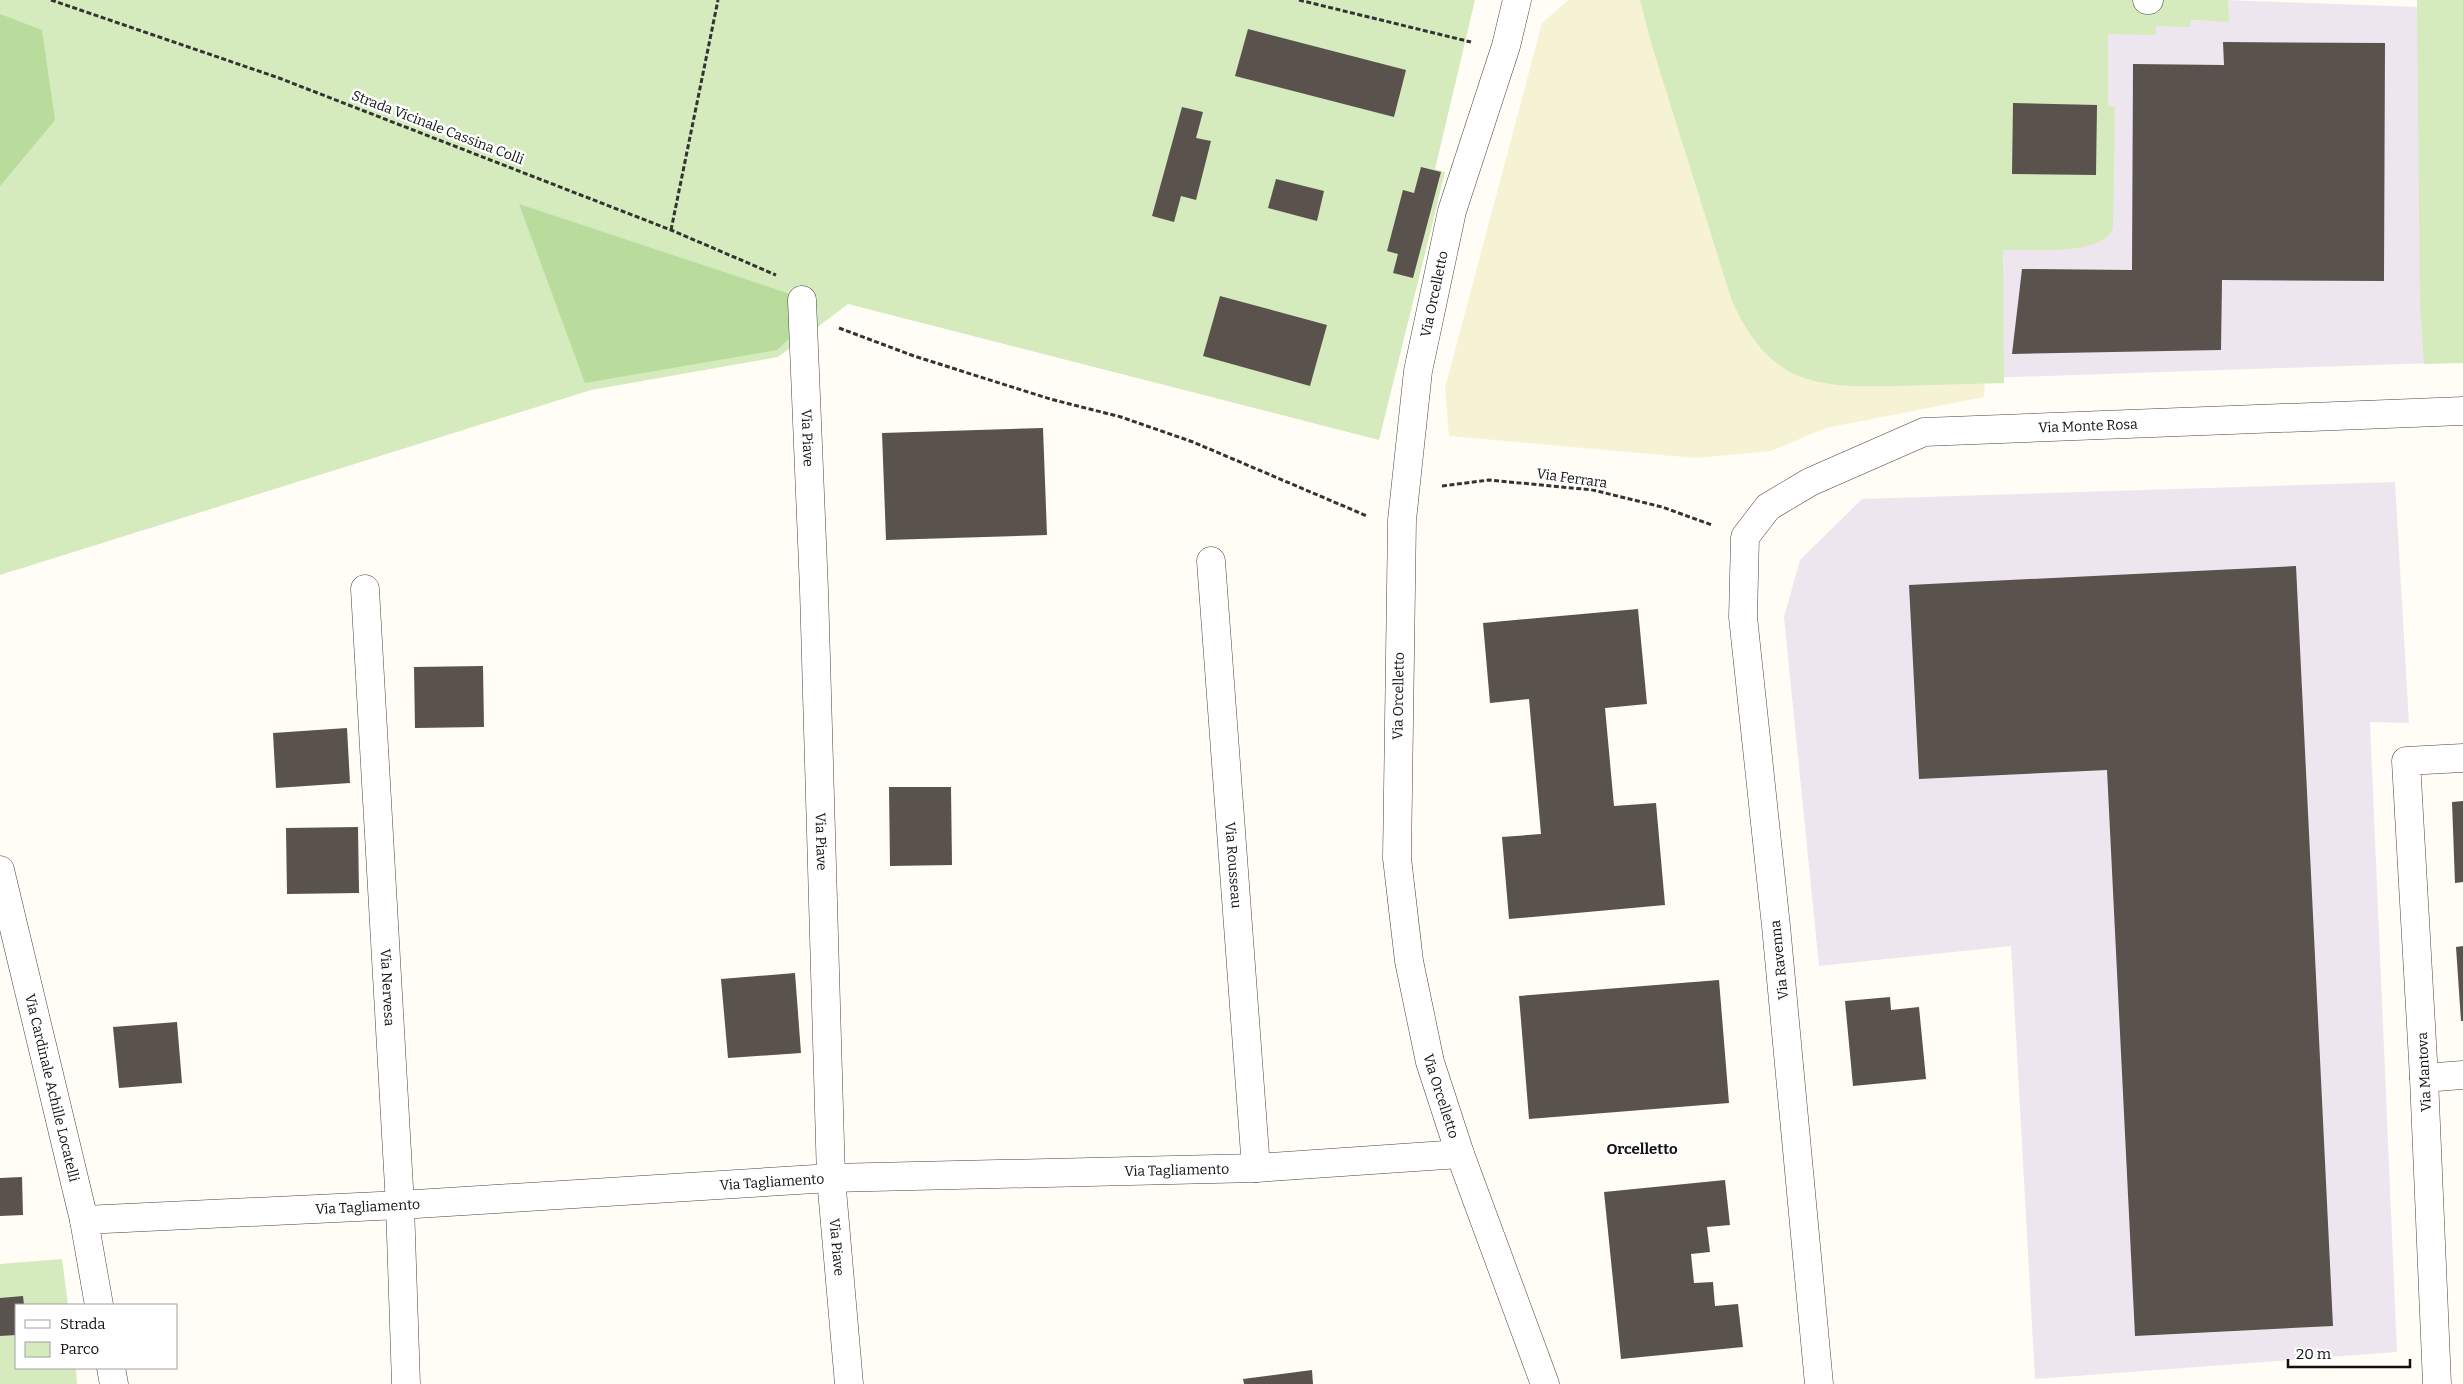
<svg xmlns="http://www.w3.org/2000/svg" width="2463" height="1384" viewBox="0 0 2463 1384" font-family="Bitter,serif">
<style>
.industrial{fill:#eee6ef}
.farmland{fill:#f6f3d4}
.green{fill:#d5ebbd}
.forest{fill:#b9dc9c}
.building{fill:#5a524d}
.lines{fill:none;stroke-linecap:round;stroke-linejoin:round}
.minor-casing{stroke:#444;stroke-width:29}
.path{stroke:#333;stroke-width:3;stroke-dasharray:5 2.5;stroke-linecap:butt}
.minor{stroke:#fff;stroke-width:28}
.labels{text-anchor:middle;stroke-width:5;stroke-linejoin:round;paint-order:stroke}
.street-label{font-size:14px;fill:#111;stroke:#fff}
.neighbourhood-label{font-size:15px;font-weight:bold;fill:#111;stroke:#fff}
</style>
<rect width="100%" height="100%" fill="#fffdf5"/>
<!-- industrial -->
<g class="industrial">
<polygon points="2224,0 2420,7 2463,362 1985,378 2010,15 2220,21"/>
<polygon points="2395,482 2409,723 2370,722 2397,1352 2035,1379 2011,946 1819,966 1784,617 1800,560 1862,499"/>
</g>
<!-- farmland -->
<polygon class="farmland" points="1568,0 1797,0 2010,15 1984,397 1826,428 1771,451 1696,458 1449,436 1445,388 1542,23"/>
<!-- green -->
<g class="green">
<polygon points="0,0 1475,0 1435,169 1445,172 1379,440 848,304 778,357 591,390 0,575"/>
<path d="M1640 0H2228L2229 22 2191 20 2190 27 2156 26V35L2108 34V106L2115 107 2113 229C2101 257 2028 249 2003 250L2004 383C1968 384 1932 385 1897 386 1814 388 1770 384 1732 301L1652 46Z"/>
<polygon points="2417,0 2463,0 2463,363 2424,364 2420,307"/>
<polygon points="62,1259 68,1305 16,1305 16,1368 76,1368 77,1384 0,1384 0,1264"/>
</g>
<!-- forest -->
<g class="forest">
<polygon points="0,14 42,30 55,120 0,186"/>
<polygon points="519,204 790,294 791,337 777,350 585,383"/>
</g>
<!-- building -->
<g class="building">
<polygon points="1248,29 1406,70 1394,117 1235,76"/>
<polygon points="2223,42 2385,43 2384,281 2222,280 2221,350 2012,354 2022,269 2132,270 2133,64 2224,65"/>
<polygon points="2013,103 2097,105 2096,175 2012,174"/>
<polygon points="1182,107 1203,112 1196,138 1211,141 1196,200 1181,196 1174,222 1152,216"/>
<polygon points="1421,167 1441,172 1413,278 1393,273 1398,254 1387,251 1403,190 1414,193"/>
<polygon points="1276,179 1324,191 1317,221 1268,208"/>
<polygon points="1220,296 1327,325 1310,386 1203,356"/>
<polygon points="1043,428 1047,535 886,540 882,433"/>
<polygon points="2296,566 2333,1326 2135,1336 2107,770 1919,779 1909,585"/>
<polygon points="1638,609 1647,704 1605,708 1614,806 1656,803 1665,905 1509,919 1502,837 1541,834 1529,699 1490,703 1483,623"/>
<polygon points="483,666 484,727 415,728 414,667"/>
<polygon points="347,728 350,783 276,788 273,733"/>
<polygon points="889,787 951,787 952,865 890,866"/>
<polygon points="2463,801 2463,882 2455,883 2452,802"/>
<polygon points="358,827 359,893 287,894 286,828"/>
<polygon points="2463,946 2463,1021 2461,1021 2456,947"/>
<polygon points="795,973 801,1053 728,1058 721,979"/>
<polygon points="1719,980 1729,1103 1529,1119 1519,996"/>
<polygon points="1890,997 1891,1010 1919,1007 1926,1079 1853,1086 1845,1001"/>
<polygon points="177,1022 182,1083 119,1088 113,1027"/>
<polygon points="22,1177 23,1215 0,1216 0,1178"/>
<polygon points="1725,1180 1730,1225 1707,1227 1710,1252 1691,1254 1694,1283 1713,1282 1715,1306 1738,1304 1743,1347 1621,1359 1604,1192"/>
<polygon points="23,1296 24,1305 16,1305 16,1335 0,1336 0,1298"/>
<polygon points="1312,1370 1313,1384 1244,1384 1243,1379"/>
</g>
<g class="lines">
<defs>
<g id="minor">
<path id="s1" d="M1517 0 1506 46 1452 211 1418 371 1402 520 1397 858 1409 961 1430 1062 1460 1154 1545 1384"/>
<polyline points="2147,0 2149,0"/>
<path id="s2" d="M802 300 814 590 831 1178 849 1384"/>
<path id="s3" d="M1211 561 1256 1168"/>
<path id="s4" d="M365 589 400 1205 406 1384"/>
<path id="s5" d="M0 870 84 1220 99 1305"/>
<polyline points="2424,1078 2463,1075"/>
<path id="s6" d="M84 1220 400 1205 831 1178 1256 1168 1460 1154"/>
<polyline points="111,1368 114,1384"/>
<path id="s7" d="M1819 1384 1776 926 1743 617 1745 537 1768 507 1810 482 1924 432 2463 411"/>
<polyline points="2437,1384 2424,1078 2406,761 2463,758"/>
</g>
</defs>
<!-- minor casing -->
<use href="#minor" class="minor-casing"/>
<!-- path -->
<g class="path">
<polyline points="51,0 279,78 671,230 776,275"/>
<polyline points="1299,0 1471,42"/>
<polyline points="671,230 718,0"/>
<polyline points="839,328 914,356 1050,399 1121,417 1193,442 1367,516"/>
<polyline points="1442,486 1489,480 1593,490 1662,507 1712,525"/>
</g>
<!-- minor -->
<use href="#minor" class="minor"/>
</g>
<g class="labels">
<!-- street labels -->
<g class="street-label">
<text transform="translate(438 127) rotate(21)" y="5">Strada Vicinale Cassina Colli</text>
<text transform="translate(1434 294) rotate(-78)" y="5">Via Orcelletto</text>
<text dy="5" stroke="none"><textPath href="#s7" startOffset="1226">Via Monte Rosa</textPath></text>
<text dy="5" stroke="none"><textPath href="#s2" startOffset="138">Via Piave</textPath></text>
<text transform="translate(1572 478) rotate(8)" y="5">Via Ferrara</text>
<text transform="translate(1398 696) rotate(-89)" y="5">Via Orcelletto</text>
<text dy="5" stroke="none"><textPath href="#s2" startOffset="542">Via Piave</textPath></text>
<text dy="5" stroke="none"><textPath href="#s3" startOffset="305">Via Rousseau</textPath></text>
<text transform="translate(1779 960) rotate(-96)" y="5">Via Ravenna</text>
<text dy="5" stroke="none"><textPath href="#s4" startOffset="399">Via Nervesa</textPath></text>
<text transform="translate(2424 1072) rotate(-93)" y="5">Via Mantova</text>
<text dy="5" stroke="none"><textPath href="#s5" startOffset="224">Via Cardinale Achille Locatelli</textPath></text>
<text dy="5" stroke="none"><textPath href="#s1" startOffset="1115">Via Orcelletto</textPath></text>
<text dy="5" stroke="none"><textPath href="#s6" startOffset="1094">Via Tagliamento</textPath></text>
<text dy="5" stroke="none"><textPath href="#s6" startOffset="689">Via Tagliamento</textPath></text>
<text dy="5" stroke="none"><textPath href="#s6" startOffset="284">Via Tagliamento</textPath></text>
<text dy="5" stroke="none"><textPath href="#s2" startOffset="948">Via Piave</textPath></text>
</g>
<!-- neighbourhood labels -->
<g class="neighbourhood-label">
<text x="1642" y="1154">Orcelletto</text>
</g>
</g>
<!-- legend -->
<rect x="15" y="1304" width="162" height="65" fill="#ffffff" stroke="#a0a0a0"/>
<rect x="25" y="1320" width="25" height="8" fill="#ffffff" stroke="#a0a0a0"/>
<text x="60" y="1329" font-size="15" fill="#111111">Strada</text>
<rect x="25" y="1342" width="25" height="15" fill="#d5ebbd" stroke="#a0a0a0"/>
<text x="60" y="1354" font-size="15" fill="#111111">Parco</text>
<!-- scale -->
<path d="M2288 1359v8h122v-8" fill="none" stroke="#111111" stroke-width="2.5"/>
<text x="2296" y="1359" font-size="15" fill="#111111" stroke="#ffffff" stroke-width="4" paint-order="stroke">20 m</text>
</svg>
